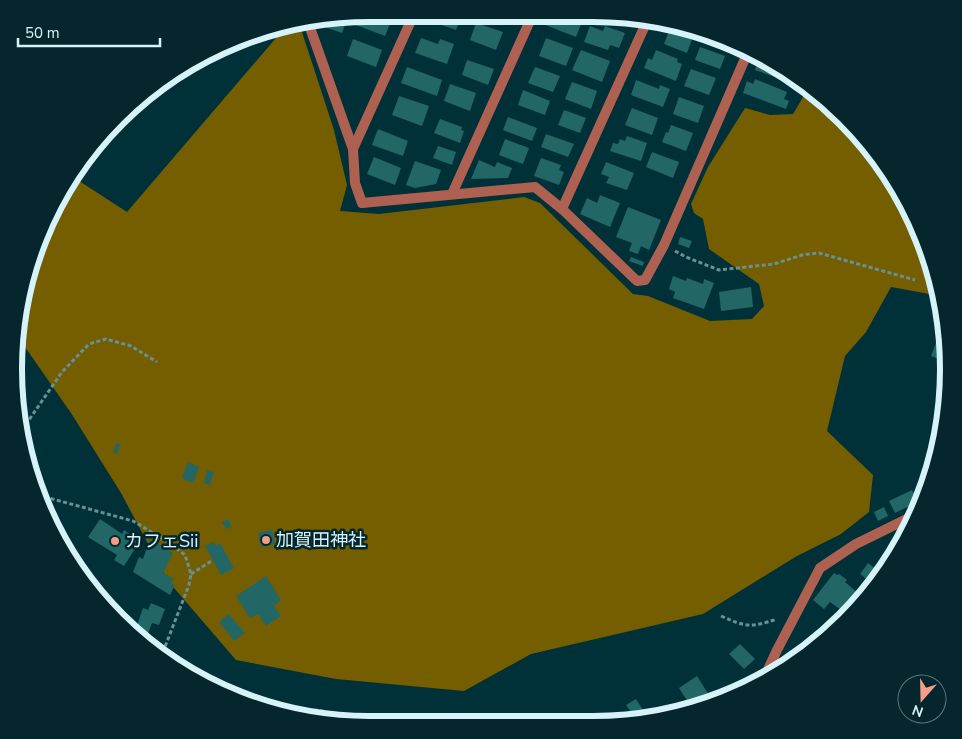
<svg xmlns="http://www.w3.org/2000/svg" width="962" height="739" viewBox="0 0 962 739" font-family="'Nunito Sans','Noto Sans JP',sans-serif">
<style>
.forest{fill:#755e00}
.building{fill:#226765}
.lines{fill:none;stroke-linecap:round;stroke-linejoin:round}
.path{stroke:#689097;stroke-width:3;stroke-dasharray:4 2.5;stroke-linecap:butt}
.minor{stroke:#ae6151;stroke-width:10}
.poi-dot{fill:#f49d8b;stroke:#05262c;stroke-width:2}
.labels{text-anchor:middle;stroke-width:5;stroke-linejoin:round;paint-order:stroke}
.poi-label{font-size:18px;fill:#d5f3f9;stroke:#05262c;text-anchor:start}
.rim{fill:none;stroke:#d5f3f9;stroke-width:6}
</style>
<rect width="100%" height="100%" fill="#003139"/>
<!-- forest -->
<polygon class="forest" points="299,23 334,130 347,185 340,211 379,214 524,197 540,203 633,294 648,296 710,321 752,319 764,306 759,284 709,249 703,219 694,213 691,204 708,167 745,108 770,115 793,114 809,87 888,172 921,234 940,296 891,287 866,332 845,356 827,431 873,475 869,512 841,534 797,556 703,614 531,654 464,691 336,679 236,660 168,581 121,493 71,413 18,337 21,300 61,192 73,177 127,212 288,24"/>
<!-- building -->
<g class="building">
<polygon points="370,14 391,21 385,36 356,25 360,15 369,16"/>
<polygon points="427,14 456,14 455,16 461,18 456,30 425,19"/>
<polygon points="498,14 521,14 518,22"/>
<polygon points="547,14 571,14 583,19 576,37 543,24"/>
<polygon points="595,14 615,14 625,16 624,19 613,15 611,21"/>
<polygon points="348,17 342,33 322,26 324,20"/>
<polygon points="476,23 503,32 496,50 470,40"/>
<polygon points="590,26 603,31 605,26 625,33 619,48 610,45 608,50 584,42"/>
<polygon points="671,26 694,34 687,53 664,44"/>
<polygon points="421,38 438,44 440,39 454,44 447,64 415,53"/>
<polygon points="546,38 573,48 566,66 539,56"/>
<polygon points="353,39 382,50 376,67 347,56"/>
<polygon points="700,47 725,56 720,69 695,60"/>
<polygon points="581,50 610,61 602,82 572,70"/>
<polygon points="656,50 678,59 677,62 682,64 676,81 644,68 648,58 652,60"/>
<polygon points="467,60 494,69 488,85 462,75"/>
<polygon points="758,60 791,78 790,82 755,70"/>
<polygon points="407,67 442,80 437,96 401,83"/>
<polygon points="535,67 560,76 553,92 528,83"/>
<polygon points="691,69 716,78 709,95 684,86"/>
<polygon points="755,79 787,92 784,99 789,101 786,109 743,93 747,81 753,84"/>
<polygon points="636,80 659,89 660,85 670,89 663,107 631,95"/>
<polygon points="572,82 597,91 591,109 565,99"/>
<polygon points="450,84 476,93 470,111 444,101"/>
<polygon points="523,90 550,101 545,115 518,105"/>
<polygon points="399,96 429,106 422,126 392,115"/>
<polygon points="679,97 704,106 698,123 673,114"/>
<polygon points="632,108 658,118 652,135 625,125"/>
<polygon points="564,110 586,118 580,133 558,125"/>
<polygon points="508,117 537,128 532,141 503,130"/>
<polygon points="440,119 462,127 461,130 464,131 460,143 434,133"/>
<polygon points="671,125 693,133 686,151 662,142 666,132 668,133"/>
<polygon points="378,129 408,141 403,156 372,145"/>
<polygon points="546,134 574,144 568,157 541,147"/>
<polygon points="627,136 647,143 641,161 610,151 613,143 618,144 620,139 625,141"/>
<polygon points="505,139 529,148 523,164 499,155"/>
<polygon points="438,146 456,152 452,165 433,158"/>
<polygon points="652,152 679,162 673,178 646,167"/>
<polygon points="374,157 401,168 395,185 367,174"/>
<polygon points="541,158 561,165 559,170 564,172 559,185 534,176"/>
<polygon points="479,160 495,167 497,162 512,168 508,178 471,179"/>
<polygon points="415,161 441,170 436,184 415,188 406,185"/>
<polygon points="606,162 634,173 627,190 606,183 609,177 601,174"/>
<polygon points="600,195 620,203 610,227 580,214 587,198 597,203"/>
<polygon points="628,207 661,220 649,250 641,246 638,254 629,251 632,243 616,237"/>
<polygon points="680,237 692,241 689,248 678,244"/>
<polygon points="631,257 644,262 643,266 629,261"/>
<polygon points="673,276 686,281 687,278 703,284 704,279 714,283 704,309 673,298 675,292 669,289"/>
<polygon points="751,287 753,307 721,311 719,292"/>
<polygon points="937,340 946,343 948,370 947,385 937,382 944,361 931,356"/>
<polygon points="116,443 120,444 117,454 113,453"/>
<polygon points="188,462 199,467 193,483 182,478"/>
<polygon points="207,470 214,472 210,485 204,483"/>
<polygon points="912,490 918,502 895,513 889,501"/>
<polygon points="884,507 888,516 878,521 874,512"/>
<polygon points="100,519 122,534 124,530 140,541 124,566 114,560 117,555 88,537"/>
<polygon points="228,519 231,527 226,529 222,522"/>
<polygon points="272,530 275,544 261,547 258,533"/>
<polygon points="150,539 173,553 163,573 174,579 171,583 175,585 170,595 133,572 139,557 143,559"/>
<polygon points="214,542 216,546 220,543 234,568 221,575 205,546"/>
<polygon points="868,563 877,570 869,581 860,574"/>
<polygon points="834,573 837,575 839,574 847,580 845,582 858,593 844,612 830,602 824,609 813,600"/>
<polygon points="266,576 281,600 274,606 281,616 266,626 258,614 250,618 236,596"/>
<polygon points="151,603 165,609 159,625 152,623 147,636 135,631 143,608 148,610"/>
<polygon points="229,614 245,633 234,641 219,622"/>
<polygon points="740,644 755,659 744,669 729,654"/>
<polygon points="697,676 714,703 693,710 679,688"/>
<polygon points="636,699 648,718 639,722 635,719 631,721 627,715 631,712 626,705"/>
</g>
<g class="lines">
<!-- path -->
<g class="path">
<polyline points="675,251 686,257 719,270 774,264 802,255 819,253 915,280"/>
<polyline points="22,430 62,372 89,344 106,339 131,346 157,362"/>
<polyline points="38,495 133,521 165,540 185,555 191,574 189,585 161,657"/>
<polyline points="191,574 213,560"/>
<path d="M721 616C746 627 750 628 777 619"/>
<polyline points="288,714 318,710 327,712"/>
</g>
<!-- minor -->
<g class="minor">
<polyline points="308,22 353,149 355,183 362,203 535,187 562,209 637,281 645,280 664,245 747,54"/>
<polyline points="353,149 414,14"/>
<polyline points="452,194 533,14"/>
<polyline points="562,209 647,21"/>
<polyline points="764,678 777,650 820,568 856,544 917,514"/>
<polyline points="337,722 368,720 435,722"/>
</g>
</g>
<!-- markers -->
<g class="poi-dot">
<circle cx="266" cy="540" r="5"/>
<circle cx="115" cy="541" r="5"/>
</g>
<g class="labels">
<!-- poi labels -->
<g class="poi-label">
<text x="276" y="546">加賀田神社</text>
<text x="125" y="547">カフェSii</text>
</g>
</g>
<!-- crop -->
<path d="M0 0H962V739H0ZM369 22H593A347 347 0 0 1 940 369V369A347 347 0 0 1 593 716H369A347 347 0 0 1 22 369V369A347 347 0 0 1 369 22Z" fill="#05262c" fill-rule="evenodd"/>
<path class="rim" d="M369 22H593A347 347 0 0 1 940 369V369A347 347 0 0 1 593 716H369A347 347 0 0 1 22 369V369A347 347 0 0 1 369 22Z"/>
<!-- north arrow -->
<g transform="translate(922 699) rotate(200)"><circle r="24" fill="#05262c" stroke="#58787e"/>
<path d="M0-4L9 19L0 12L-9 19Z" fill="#f49d8b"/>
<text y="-8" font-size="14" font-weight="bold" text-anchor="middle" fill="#d5f3f9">N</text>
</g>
<!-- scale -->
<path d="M18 38v8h142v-8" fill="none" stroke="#d5f3f9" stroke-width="2.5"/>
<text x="25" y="38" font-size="15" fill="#d5f3f9" stroke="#05262c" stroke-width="4" paint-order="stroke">50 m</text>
</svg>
